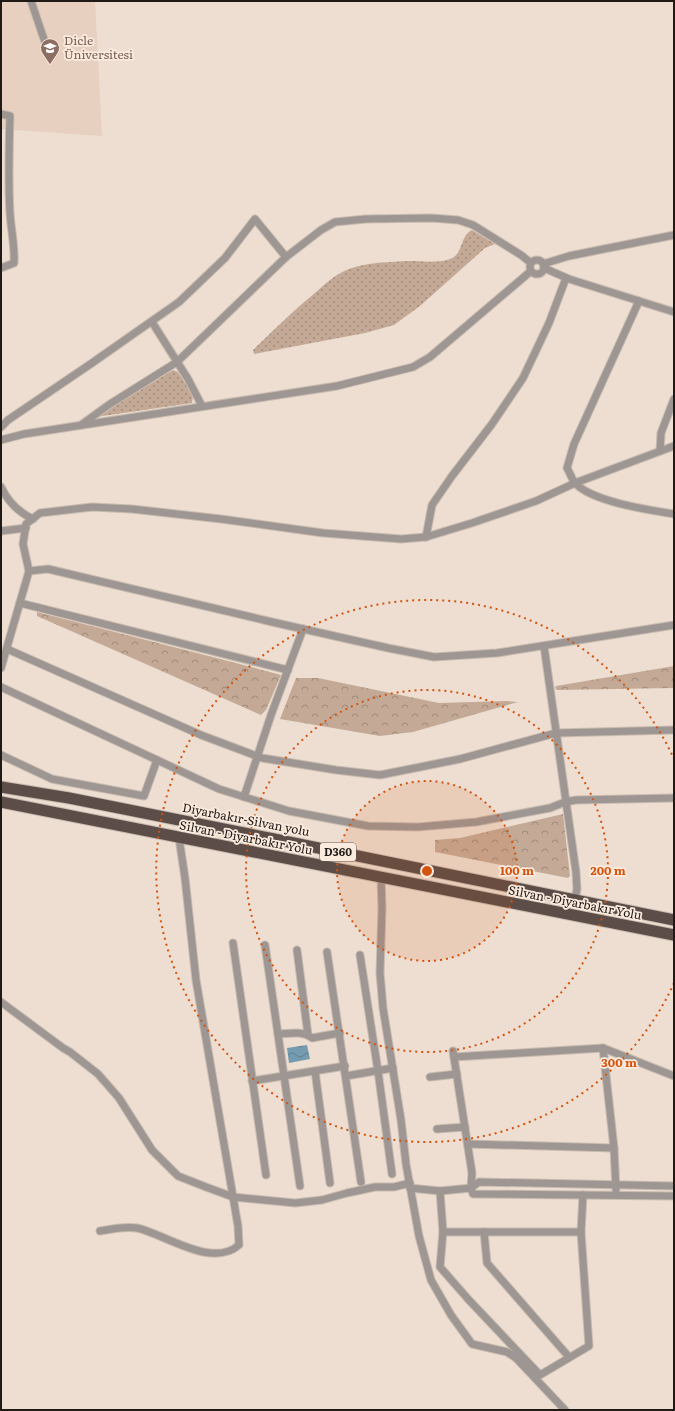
<svg xmlns="http://www.w3.org/2000/svg" width="675" height="1411" viewBox="0 0 675 1411" font-family="Literata,serif">
<style>
.built{fill:#e7d0bf}
.grass{fill:url(#grass-dots)}
.park{fill:url(#park-crowns)}
.water{fill:url(#water-waves)}
.lines{fill:none;stroke-linecap:round;stroke-linejoin:round}
.minor-casing{stroke:#c8bbaf;stroke-width:9}
.trunk-casing{stroke:#c8bbaf;stroke-width:13}
.minor{stroke:#9e9693;stroke-width:7}
.trunk{stroke:#5c4d48;stroke-width:11}
.ring{fill:none;stroke:#d4530d;stroke-width:2;stroke-dasharray:2 4}
.labels{text-anchor:middle;stroke-width:3.5;stroke-linejoin:round;paint-order:stroke}
.shield{fill:#fbebde;stroke:#625952;stroke-width:1}
.shield-label{font-size:11px;font-weight:bold;fill:#201a16}
.education-label{font-size:12px;fill:#785e54;stroke:#fbebde;text-anchor:start}
.street-label{font-size:12px;fill:#201a16;stroke:#fbebde}
.centre{fill:#d4530d;stroke:#fbebde;stroke-width:2}
.ring-label{font-size:12px;text-anchor:middle;font-weight:bold;fill:#d4530d;stroke:#fbebde;stroke-width:3.5;stroke-linejoin:round;paint-order:stroke}
</style>
<defs>
<pattern id="grass-dots" width="8" height="8" patternUnits="userSpaceOnUse"><rect width="8" height="8" fill="#c4aa96"/><path d="M2 2h.1M6 6h.1" fill="none" stroke="#9f8a79" stroke-width="1.8" stroke-linecap="round"/></pattern>
<pattern id="park-crowns" width="20" height="18" patternUnits="userSpaceOnUse"><rect width="20" height="18" fill="#c4aa96"/><path d="M2 6a3 3 0 1 1 6 0M12 15a3 3 0 1 1 6 0" fill="none" stroke="#9f8a79"/></pattern>
<pattern id="water-waves" width="16" height="10" patternUnits="userSpaceOnUse"><rect width="16" height="10" fill="#749baf"/><path d="M0 5q4-4 8 0t8 0" fill="none" stroke="#5f7e8d"/></pattern>
</defs>
<rect width="100%" height="100%" fill="#edded1"/>
<!-- built -->
<polygon class="built" points="1,1 95,1 102,136 1,129"/>
<!-- grass -->
<g class="grass">
<path d="M472 230 495 244 485 248 420 306 394 325 365 333 254 354 253 350C274 330 294 310 316 292 326 283 336 274 349 269 367 262 390 262 409 261 421 261 444 264 454 257 463 250 461 235 472 230Z"/>
<polygon points="173,370 178,372 193,395 192,403 96,417"/>
</g>
<!-- park -->
<g class="park">
<polygon points="37,612 232,662 281,675 266,710 261,715 37,616"/>
<polygon points="674,666 674,688 557,690 555,688 556,686"/>
<polygon points="296,678 318,678 439,703 506,701 518,702 413,732 380,736 280,719"/>
<polygon points="563,814 570,876 568,878 435,852 435,840 460,838"/>
</g>
<!-- water -->
<polygon class="water" points="307,1045 310,1059 289,1063 287,1048"/>
<g class="lines">
<defs>
<g id="minor">
<polyline points="31,1 50,57"/>
<path d="M1 114 10 116C9 149 8 181 10 213 11 230 15 246 14 263L1 268"/>
<circle cx="537" cy="267" r="7"/>
<polyline points="543,264 569,256 674,235"/>
<polyline points="544,268 569,279 674,312"/>
<path d="M639 301 574 444 567 468C570 473 572 480 576 484 594 502 649 510 674 514"/>
<polyline points="152,322 188,379 202,406"/>
<polyline points="81,425 110,404 177,362 286,257 321,230 335,222 366,219 431,218 458,220 473,225 521,255 531,263"/>
<polyline points="1,427 8,420 92,363 179,302 225,258 255,219 286,257"/>
<polyline points="1,440 24,434 337,386 413,367 430,357 531,271"/>
<polyline points="660,451 661,433 674,399"/>
<path d="M1 487C8 502 18 512 33 519"/>
<polyline points="1,531 26,528"/>
<polyline points="426,537 432,505 452,476 492,424 523,378 549,323 566,278"/>
<polyline points="29,571 48,569 272,622 388,648 434,657 497,653 674,625"/>
<polyline points="20,603 288,670"/>
<polyline points="544,646 576,872 577,889 575,899"/>
<polyline points="7,649 201,735 262,758 336,770 380,775 460,759 556,733 674,730"/>
<polyline points="1,668 29,571 23,544 26,524 40,513 92,507 132,509 221,519 323,533 401,539 426,537 472,523 536,501 575,483 674,446"/>
<polyline points="1,687 219,789 289,811 368,826 418,827 476,822 550,808 565,802 576,800 674,798"/>
<polyline points="1,755 52,779 144,796 157,760"/>
<polyline points="244,797 271,715 303,629"/>
<polyline points="381,878 382,908 380,973 383,1008 401,1120 406,1164 419,1236 431,1280 451,1315 472,1344 507,1352 516,1358 565,1410"/>
<polyline points="233,943 266,1175"/>
<polyline points="265,945 300,1186"/>
<polyline points="297,950 308,1035"/>
<polyline points="327,952 361,1182"/>
<polyline points="360,955 378,1071 392,1174"/>
<polyline points="1,1002 63,1048 70,1052 98,1074 119,1098 152,1150 178,1176 206,1187 233,1197 295,1203 322,1200 347,1193 375,1187 394,1187 410,1183"/>
<path d="M278 1034C289 1034 303 1030 312 1038L340 1033"/>
<polyline points="603,1048 614,1148 616,1190"/>
<polyline points="453,1051 472,1173 471,1188 473,1194 674,1196"/>
<polyline points="454,1057 603,1048 674,1076"/>
<polyline points="315,1071 330,1183"/>
<polyline points="346,1076 393,1068"/>
<polyline points="430,1077 457,1074"/>
<polyline points="252,1081 345,1066"/>
<polyline points="437,1129 465,1127"/>
<polyline points="468,1144 614,1148"/>
<polyline points="410,1188 440,1191 471,1188 479,1182 674,1186"/>
<polyline points="440,1191 443,1232 440,1267 468,1299 540,1375 589,1346 581,1232 583,1195"/>
<path d="M100 1231C113 1229 124 1226 137 1228 165 1234 212 1269 239 1245L238 1226 196 980 185 878 179 838"/>
<polyline points="443,1232 581,1232"/>
<polyline points="484,1232 487,1263 569,1357"/>
</g>
<g id="trunk">
<polyline points="1,787 69,798 274,839 674,920"/>
<polyline points="1,802 674,935"/>
</g>
</defs>
<!-- minor casing -->
<use href="#minor" class="minor-casing"/>
<!-- trunk casing -->
<use href="#trunk" class="trunk-casing"/>
<!-- minor -->
<use href="#minor" class="minor"/>
<!-- trunk -->
<use href="#trunk" class="trunk"/>
</g>
<!-- distance rings -->
<circle cx="427" cy="871" r="90" fill="#d4530d" fill-opacity=".12"/>
<g class="ring">
<circle cx="427" cy="871" r="90"/>
<circle cx="427" cy="871" r="181"/>
<path d="M674 983A271 271 0 1 1 674 759"/>
</g>
<!-- icons -->
<defs>
<symbol id="university-pin" viewBox="-11 -11 22 30"><path d="M0 17L-7.5 6A9.5 9.5 0 1 1 7.5 6Z" fill="#8d6e63" stroke="#fbebde"/><path d="M0-5L7-2L0 1L-7-2ZM-4 1L0 2.5L4 1V4Q0 6-4 4Z" fill="#fff"/></symbol>
</defs>
<g fill-rule="evenodd">
<use href="#university-pin" x="39" y="37" width="22" height="30"/>
</g>
<g class="labels">
<!-- shield labels -->
<rect class="shield" x="320" y="843" width="36" height="18" rx="3"/>
<g class="shield-label">
<text x="338" y="856">D360</text>
</g>
<!-- education labels -->
<g class="education-label">
<text x="64" y="45">Dicle<tspan x="64" dy="14">Üniversitesi</tspan></text>
</g>
<!-- street labels -->
<g class="street-label">
<text transform="translate(246 820) rotate(11)" y="4">Diyarbakır-Silvan yolu</text>
<text transform="translate(246 838) rotate(11)" y="4">Silvan - Diyarbakır Yolu</text>
<text transform="translate(575 903) rotate(11)" y="4">Silvan - Diyarbakır Yolu</text>
</g>
</g>
<circle cx="427" cy="871" r="6" class="centre"/>
<g class="ring-label">
<text x="517" y="875">100 m</text>
<text x="608" y="875">200 m</text>
<text x="619" y="1067">300 m</text>
</g>
<!-- border -->
<rect width="675" height="1411" fill="none" stroke="#201a16" stroke-width="4"/>
</svg>
